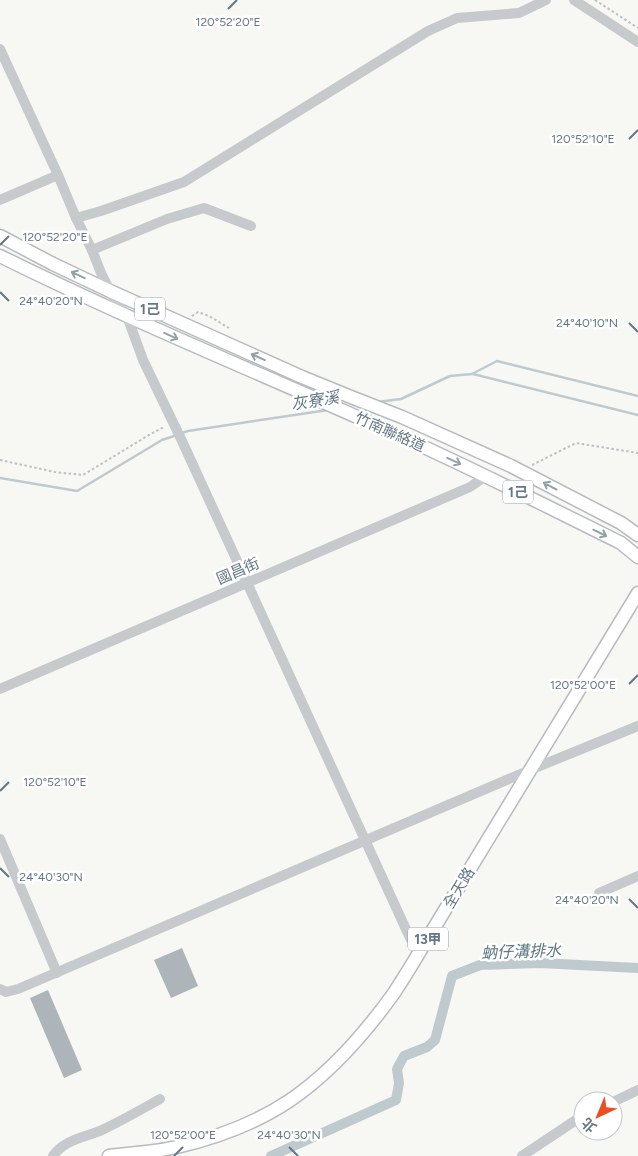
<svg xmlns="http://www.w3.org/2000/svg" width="638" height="1156" viewBox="0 0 638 1156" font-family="Figtree,'Noto Sans TC',sans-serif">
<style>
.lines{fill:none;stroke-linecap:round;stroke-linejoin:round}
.stream{stroke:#bfcacf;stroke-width:2.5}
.canal{stroke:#bfcacf;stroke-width:10}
.building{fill:#adb5bb}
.major-casing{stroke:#b7bbbf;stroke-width:15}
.path{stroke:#bdc0c2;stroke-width:2;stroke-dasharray:2.5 2.5;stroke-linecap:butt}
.minor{stroke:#c6cacd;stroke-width:10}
.major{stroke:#fff;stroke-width:12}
.oneway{stroke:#92a0aa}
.ticks{fill:none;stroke:#647786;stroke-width:2}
.labels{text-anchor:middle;stroke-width:5;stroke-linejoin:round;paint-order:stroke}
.shield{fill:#fff;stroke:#92a0aa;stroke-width:1}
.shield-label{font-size:14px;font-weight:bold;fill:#647786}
.street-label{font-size:15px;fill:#647786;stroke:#fff}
.water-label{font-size:16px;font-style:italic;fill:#5f7983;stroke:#fff}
.ticks-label{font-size:12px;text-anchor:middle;fill:#647786;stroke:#fff;stroke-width:5;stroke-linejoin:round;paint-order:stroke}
</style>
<rect width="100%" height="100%" fill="#f7f7f3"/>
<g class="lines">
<!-- stream -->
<g class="stream">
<polyline points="473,374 638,415"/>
<polyline points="377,402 401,399 450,376 472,374 497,361 638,396"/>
<polyline points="182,433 188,431 328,410"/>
<polyline points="0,478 77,491 162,440 177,435"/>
</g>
<!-- canal -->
<polyline class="canal" points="271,1156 396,1100 399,1083 397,1069 404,1056 427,1047 435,1040 452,976 480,965 540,963 638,968"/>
</g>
<!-- building -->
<g class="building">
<polygon points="182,948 198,986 171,998 154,960"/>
<polygon points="48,990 82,1070 64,1078 30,998"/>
</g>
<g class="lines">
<defs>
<g id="major">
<polyline points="0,236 53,264 110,291 302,377 351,397 402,417 511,466 621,523 638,535"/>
<path d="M0 256C129 320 262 374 393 433 470 467 546 506 621 543L638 557"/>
<path d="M109 1156C131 1153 155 1152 177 1147 215 1138 256 1123 289 1101 329 1074 366 1032 394 993 403 979 412 965 420 951L638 593"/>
</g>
</defs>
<!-- major casing -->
<use href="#major" class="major-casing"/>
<!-- path -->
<g class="path">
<polyline points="595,0 638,28"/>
<polyline points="192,316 198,312 209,316 229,328"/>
<polyline points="0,460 55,472 83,475 149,435 164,427"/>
<polyline points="532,465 576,443 638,453"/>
</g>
<!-- minor -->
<g class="minor">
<polyline points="574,0 638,42"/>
<polyline points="0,49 58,175 76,218 92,250 101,273 110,291 127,316 143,360 182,441 410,938 420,951"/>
<polyline points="0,200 58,175"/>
<polyline points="76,218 101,211 184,182 428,31 457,18 519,13 546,0"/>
<polyline points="92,250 167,219 204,208 251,226"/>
<polyline points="0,689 470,487 486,476"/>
<polyline points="0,839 57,973"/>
<polyline points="599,893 638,876"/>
<polyline points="0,989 6,992 18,989 530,770 638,726"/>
<polyline points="613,1102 638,1090"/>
<path d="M53 1156C64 1139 88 1137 104 1129 123 1120 142 1109 160 1099"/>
<polyline points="522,1156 576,1120 583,1116"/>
</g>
<!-- major -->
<use href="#major" class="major"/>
</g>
<!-- one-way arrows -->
<defs><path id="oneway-shaft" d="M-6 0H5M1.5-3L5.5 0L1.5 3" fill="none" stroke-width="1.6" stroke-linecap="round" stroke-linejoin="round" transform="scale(1.25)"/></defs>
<g class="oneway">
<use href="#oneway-shaft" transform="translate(78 275) rotate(-155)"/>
<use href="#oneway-shaft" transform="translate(171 336) rotate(24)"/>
<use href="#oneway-shaft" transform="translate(258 357) rotate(-156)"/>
<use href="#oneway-shaft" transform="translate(454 461) rotate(25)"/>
<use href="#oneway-shaft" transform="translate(550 486) rotate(-152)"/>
<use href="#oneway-shaft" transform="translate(600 533) rotate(26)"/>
</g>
<!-- ticks -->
<path class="ticks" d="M228 9 237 0M629 139 638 130M0 245 9 236M0 292 9 301M629 323 638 332M629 684 638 675M0 791 9 782M0 868 9 877M629 899 638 908M289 1147 298 1156M174 1156 183 1147"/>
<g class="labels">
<!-- shield labels -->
<g class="shield">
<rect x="135" y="297.5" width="30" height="23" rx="4"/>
<rect x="503" y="480.5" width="30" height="23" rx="4"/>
<rect x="408" y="927.5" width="40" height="23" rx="4"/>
</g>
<g class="shield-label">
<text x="150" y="314">1己</text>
<text x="518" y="497">1己</text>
<text x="428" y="944">13甲</text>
</g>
<!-- street labels -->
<g class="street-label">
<text transform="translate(390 432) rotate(24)" y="5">竹南聯絡道</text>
<text transform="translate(238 571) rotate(-23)" y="5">國昌街</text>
<text transform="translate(459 888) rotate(-59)" y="5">全天路</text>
</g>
<!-- water labels -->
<g class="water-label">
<text transform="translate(315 400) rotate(-9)" y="6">灰寮溪</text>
<text transform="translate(521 951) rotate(-2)" y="6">蚋仔溝排水</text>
</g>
</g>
<g class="ticks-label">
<text x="228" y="26">120°52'20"E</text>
<text x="583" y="143">120°52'10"E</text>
<text x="55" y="241">120°52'20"E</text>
<text x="51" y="305">24°40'20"N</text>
<text x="587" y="327">24°40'10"N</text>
<text x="583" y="689">120°52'00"E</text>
<text x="55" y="786">120°52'10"E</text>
<text x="51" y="881">24°40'30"N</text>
<text x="587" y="904">24°40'20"N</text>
<text x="183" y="1139">120°52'00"E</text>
<text x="289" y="1139">24°40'30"N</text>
</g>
<!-- north arrow -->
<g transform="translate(598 1116) rotate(224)"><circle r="24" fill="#ffffff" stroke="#c1c9cf"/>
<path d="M0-4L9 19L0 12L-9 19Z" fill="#ec4e1e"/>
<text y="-8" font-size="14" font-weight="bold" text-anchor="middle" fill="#647786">北</text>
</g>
</svg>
